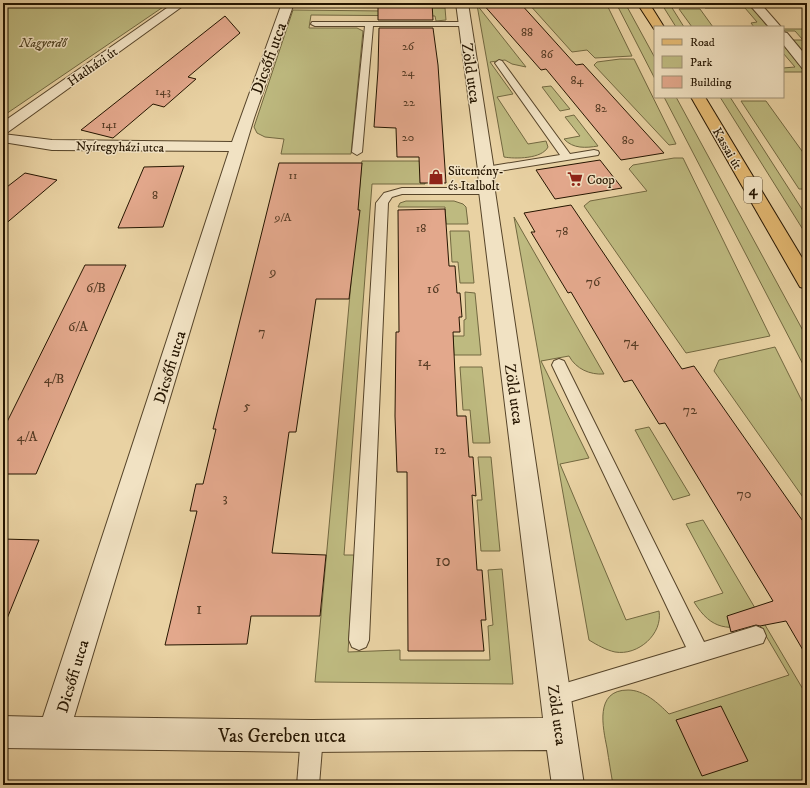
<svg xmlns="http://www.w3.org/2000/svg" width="810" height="788" viewBox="0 0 810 788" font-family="'IM FELL DW Pica',serif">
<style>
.green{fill:#beba80;stroke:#726840}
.building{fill:#e3a88c;stroke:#251500}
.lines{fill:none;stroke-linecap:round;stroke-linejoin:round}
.service-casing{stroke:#564429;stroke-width:2}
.minor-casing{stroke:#564429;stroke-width:2}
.tertiary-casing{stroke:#564429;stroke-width:2}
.primary-casing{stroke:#251500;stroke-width:2}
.service{fill:#f1e2c3;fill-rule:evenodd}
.minor{fill:#f1e2c3;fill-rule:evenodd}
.tertiary{fill:#f1e2c3;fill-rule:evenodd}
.primary{fill:#e4b972;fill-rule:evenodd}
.labels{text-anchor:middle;stroke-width:3;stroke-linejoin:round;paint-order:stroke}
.far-number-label{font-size:12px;fill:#543a23}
.far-park-label{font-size:13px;font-style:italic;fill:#534726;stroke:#f1e2c3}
.far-street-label{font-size:13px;fill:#251500;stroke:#f1e2c3}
.far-poi-label{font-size:13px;fill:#251500;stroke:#f1e2c3;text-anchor:start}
.number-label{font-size:14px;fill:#543a23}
.shield{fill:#f1e2c3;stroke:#62523a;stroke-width:1}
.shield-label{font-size:15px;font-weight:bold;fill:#251500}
.street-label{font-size:16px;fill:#251500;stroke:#f1e2c3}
.near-number-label{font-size:17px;fill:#543a23}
.near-street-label{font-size:19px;fill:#251500;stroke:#f1e2c3}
</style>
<rect width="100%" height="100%" fill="#e9d2a3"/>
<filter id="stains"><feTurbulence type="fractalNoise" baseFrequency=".005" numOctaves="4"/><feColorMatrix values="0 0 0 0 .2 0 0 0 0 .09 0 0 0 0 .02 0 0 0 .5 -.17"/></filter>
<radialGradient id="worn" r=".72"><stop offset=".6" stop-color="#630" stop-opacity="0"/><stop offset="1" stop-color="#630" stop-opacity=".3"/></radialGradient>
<!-- green -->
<g class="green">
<polygon points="3,3 169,3 3,116"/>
<polygon points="528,3 606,3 632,56 595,58 587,50 572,52"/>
<polygon points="616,3 625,3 655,58 655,79"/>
<polygon points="661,3 669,3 684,27 676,27"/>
<polygon points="701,3 748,3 768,27 754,27 751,23 757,22 745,8 705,8"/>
<path d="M477 5 526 67 512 64 505 60 490 62 513 94 497 97 528 144 546 141 548 147C542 159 515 159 504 157Z"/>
<polygon points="386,7 445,8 446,20 436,21 435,16 311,15 309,28 357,28 363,31 351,154 281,154 284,139 265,137 257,133 254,127 293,10 385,11"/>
<polygon points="679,9 700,9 713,27 692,27"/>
<polygon points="783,29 807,29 807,56 793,40 803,40 795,31 785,31"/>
<polygon points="783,45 805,72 783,72 783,68 795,67 783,53"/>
<polygon points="620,59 634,59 676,144 669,145 594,65 597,62"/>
<polygon points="551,86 570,109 560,111 542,87"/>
<polygon points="664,97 676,97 807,338 807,372"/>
<polygon points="720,97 730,97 807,217 807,236"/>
<polygon points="741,101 766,101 807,158 807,189 799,189"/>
<path d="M574 115 598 146C586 148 573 149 564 139L580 136 565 117Z"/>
<polygon points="674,158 683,158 770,336 686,353 584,206 590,201 647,191 629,169 633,165"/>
<polygon points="362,161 419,161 425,169 425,184 372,184 344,555 354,555 348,652 400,650 400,660 490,660 488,626 493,625 488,570 502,569 513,684 315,682"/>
<polygon points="406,201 454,201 463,204 466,207 468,224 446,224 445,207 398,207 400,203"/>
<path d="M514 217 604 374C590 375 576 369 569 356L541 361 589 458 560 464 626 620 659 611C663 634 638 656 615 652 606 650 597 645 589 640Z"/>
<polygon points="450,231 469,231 474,283 460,283 458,262 452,262"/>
<polygon points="465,292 475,293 481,355 454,355 453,336 464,336 464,320 466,319"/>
<polygon points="775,347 807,411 807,503 714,371 719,360"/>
<polygon points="460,367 482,367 490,443 473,443 470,410 463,410"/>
<polygon points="649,427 690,495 673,500 635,430"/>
<polygon points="478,457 491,457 500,551 481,551 477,500 482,500"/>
<path d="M703 520 807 696V785H613C611 773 609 761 607 748 603 728 594 690 628 690 644 690 658 703 669 714L789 675 759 624C728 630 712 631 694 602L723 593 686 524Z"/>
</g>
<!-- building -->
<g class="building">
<polygon points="378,3 432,3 433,20 378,20"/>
<polygon points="482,3 520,3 576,65 583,64 664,153 621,160 546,69 541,70"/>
<polygon points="225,16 240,33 188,77 196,79 164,107 153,104 113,138 81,130"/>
<polygon points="379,28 433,28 438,65 446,183 420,183 419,157 397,157 396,128 374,127 378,70"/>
<polygon points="600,160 622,188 555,199 536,170"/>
<polygon points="279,163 362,163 358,210 360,210 349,299 316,299 296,432 289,432 272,553 326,555 320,616 251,616 247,644 165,645 197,511 190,511 196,484 203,484 216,429 213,429"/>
<polygon points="184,166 163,227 118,228 144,167"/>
<polygon points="25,173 57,180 3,226 3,190"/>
<polygon points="571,205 682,369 694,366 807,527 807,657 786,621 760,626 756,625 731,632 727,616 773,601 665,423 659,424 632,380 624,382 571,292 568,293 531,232 535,232 524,213"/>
<polygon points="445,209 449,266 455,266 457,293 460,293 462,317 459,317 460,332 453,332 457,416 466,416 469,457 473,457 476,496 472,495 477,570 482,570 486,620 481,620 484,651 408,651 407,472 397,472 395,416 396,332 399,332 398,210"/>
<polygon points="85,265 126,265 36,474 3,474 3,430"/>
<polygon points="3,539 39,540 4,626 3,626"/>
<polygon points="721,706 748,761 702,776 676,720"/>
</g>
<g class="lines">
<defs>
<g id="service">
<polygon points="312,22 465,22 469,24 465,26 373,26 362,152 357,155 352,152 365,26 315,26 311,24"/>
<polygon points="499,60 502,61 570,154 594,150 598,151 599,153 598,155 486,173 482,172 481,170 482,168 486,167 560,155 495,63"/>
<polygon points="402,188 487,188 491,189 493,191 491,193 487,194 402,194 392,197 388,203 369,640 366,647 359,650 352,647 349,640 376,203 384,193"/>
<polygon points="559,359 564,361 704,642 756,626 763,629 766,636 763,643 556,706 549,703 546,696 549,689 556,686 686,647 552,365 554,361"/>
<polygon points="312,725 320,728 323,736 319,785 297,785 301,736 304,728"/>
</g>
<g id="minor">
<polygon points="282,3 294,3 254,118 74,717 312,720 543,718 479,191 478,170 456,3 468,3 494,170 495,191 584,785 552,785 547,750 312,752 3,748 3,716 43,717 229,151 52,150 3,142 3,134 52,140 232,142"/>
<polygon points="748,3 760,3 781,27 769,27"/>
<polygon points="783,32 787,33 807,57 807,69 802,68 783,44"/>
</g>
<polygon id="tertiary" points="174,3 187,3 8,132 3,133 3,122"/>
<g id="primary">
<polygon points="637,3 649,3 664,27 655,27 654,29"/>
<polygon points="691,97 705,97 807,266 807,289 800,287"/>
</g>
</defs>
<!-- service casing -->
<use href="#service" class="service-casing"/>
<!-- minor casing -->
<use href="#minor" class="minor-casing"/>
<!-- tertiary casing -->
<use href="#tertiary" class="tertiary-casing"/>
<!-- primary casing -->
<use href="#primary" class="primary-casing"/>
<!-- service -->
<use href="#service" class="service"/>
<!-- minor -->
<use href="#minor" class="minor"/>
<!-- tertiary -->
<use href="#tertiary" class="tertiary"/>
<!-- primary -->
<use href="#primary" class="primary"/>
</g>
<!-- icons -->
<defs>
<symbol id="shop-bare" viewBox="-9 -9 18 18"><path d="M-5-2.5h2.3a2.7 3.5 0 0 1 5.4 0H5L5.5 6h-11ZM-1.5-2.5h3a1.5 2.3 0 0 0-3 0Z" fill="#8f2418" stroke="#f1e2c3" stroke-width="2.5" paint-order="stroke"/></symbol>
<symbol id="supermarket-bare" viewBox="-9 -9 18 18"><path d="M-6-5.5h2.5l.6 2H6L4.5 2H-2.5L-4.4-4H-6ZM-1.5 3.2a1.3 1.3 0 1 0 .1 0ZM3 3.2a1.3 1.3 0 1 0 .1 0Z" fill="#8f2418" stroke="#f1e2c3" stroke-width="2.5" paint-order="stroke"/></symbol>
</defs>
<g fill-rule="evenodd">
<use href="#shop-bare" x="425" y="166" width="22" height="22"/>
<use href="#supermarket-bare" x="564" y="168" width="22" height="22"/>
</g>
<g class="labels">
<!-- far-number labels -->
<g class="far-number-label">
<text x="527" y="36">88</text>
<text x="408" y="50">26</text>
<text x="547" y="58">86</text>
<text x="408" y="76">24</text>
<text x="577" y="84">84</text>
<text x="163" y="95">143</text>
<text x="409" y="106">22</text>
<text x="601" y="112">82</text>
<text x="109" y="128">141</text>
<text x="408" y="141">20</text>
<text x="628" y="144">80</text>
<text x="293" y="179">11</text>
<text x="155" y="199">8</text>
<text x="283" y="221">9/A</text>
<text x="421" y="232">18</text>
<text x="562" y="235">78</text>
</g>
<!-- far-park labels -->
<g class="far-park-label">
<text x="43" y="47">Nagyerdő</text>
</g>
<!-- far-street labels -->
<g class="far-street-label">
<text transform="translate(92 66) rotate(-35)" y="5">Hadházi út</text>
<text transform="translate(120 146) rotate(1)" y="5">Nyíregyházi utca</text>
<text transform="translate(728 148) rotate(60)" y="5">Kassai út</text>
</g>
<!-- far-poi labels -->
<g class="far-poi-label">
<text x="448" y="175">Sütemény-<tspan x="448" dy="15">és Italbolt</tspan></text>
<text x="587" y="184">Coop</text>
</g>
<!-- number labels -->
<g class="number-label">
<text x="273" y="276">9</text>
<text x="593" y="286">76</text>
<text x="96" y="292">6/B</text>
<text x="433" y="293">16</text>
<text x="78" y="331">6/A</text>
<text x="262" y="336">7</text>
<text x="631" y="346">74</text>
<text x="424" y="366">14</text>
<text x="54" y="383">4/B</text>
<text x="247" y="410">5</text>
<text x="690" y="414">72</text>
<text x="27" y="441">4/A</text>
<text x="440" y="454">12</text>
<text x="744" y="498">70</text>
<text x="225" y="502">3</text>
</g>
<!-- shield labels -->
<rect class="shield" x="744" y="177" width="18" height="26" rx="3"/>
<g class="shield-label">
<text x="753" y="195">4</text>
</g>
<!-- street labels -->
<g class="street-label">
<text transform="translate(268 58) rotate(-70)" y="6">Dicsőfi utca</text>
<text transform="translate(472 73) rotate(82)" y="6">Zöld utca</text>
<text transform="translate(169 367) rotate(-73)" y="6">Dicsőfi utca</text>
<text transform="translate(515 394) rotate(82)" y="6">Zöld utca</text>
<text transform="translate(72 676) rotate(-73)" y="6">Dicsőfi utca</text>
<text transform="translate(558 715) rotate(82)" y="6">Zöld utca</text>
</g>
<!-- near-number labels -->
<g class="near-number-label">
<text x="443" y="566">10</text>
<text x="199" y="614">1</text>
</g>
<!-- near-street labels -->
<g class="near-street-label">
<text x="282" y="742">Vas Gereben utca</text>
</g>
</g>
<!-- margin -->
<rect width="810" height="788" fill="none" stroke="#e9d2a3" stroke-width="16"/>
<rect x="4" y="4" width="802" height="780" fill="none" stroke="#251500" stroke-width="2"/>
<rect x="8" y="8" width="794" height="772" fill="none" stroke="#251500"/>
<!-- legend -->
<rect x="654" y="26" width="130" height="72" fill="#f1e2c3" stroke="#9f9075"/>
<rect x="662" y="39" width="20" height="6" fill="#e4b972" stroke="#9f9075"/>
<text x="690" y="46" font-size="12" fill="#251500">Road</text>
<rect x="662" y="56" width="20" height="12" fill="#beba80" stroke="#9f9075"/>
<text x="690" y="66" font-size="12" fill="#251500">Park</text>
<rect x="662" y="76" width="20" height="12" fill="#e3a88c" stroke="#9f9075"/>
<text x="690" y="86" font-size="12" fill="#251500">Building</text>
<rect width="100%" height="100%" filter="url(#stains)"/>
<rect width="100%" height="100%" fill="url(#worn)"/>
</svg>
